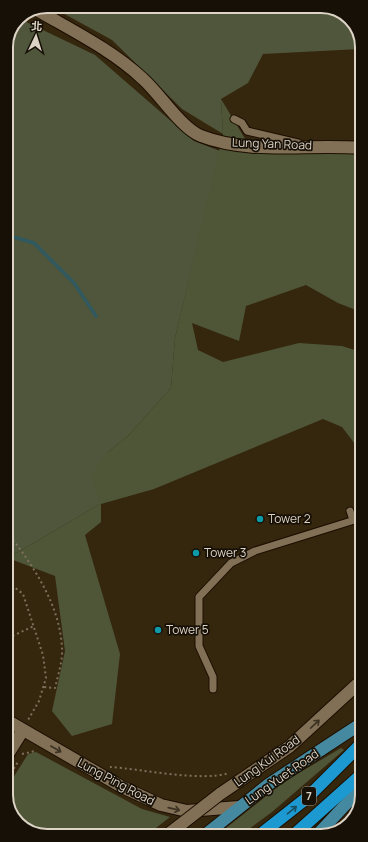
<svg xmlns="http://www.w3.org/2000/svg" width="368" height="842" viewBox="0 0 368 842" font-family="Manrope,'Noto Sans TC',sans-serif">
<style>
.green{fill:#4f563b}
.forest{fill:#4f5638}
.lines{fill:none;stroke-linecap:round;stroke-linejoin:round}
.stream{stroke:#305a5f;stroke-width:3.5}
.lane-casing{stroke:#1c0e00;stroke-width:9}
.street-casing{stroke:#1c0e00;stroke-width:14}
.primary-casing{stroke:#1c0e00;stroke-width:14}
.highway-casing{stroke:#1c0e00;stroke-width:14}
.path{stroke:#7d715d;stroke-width:2;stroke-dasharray:2 3;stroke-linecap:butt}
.lane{stroke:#817056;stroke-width:7}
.street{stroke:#817056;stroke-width:12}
.primary{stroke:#44899f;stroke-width:12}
.highway{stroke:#1c99d0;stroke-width:12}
.street-bridge-casing{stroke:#1c0e00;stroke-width:14;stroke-linecap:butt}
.street-bridge{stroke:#817056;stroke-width:12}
.oneway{stroke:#3c3223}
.oneway2{stroke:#194e61}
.culture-dot{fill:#0f9aa8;stroke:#171007;stroke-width:1.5}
.labels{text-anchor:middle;stroke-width:3.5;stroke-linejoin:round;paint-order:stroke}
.shield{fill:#171007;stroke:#a1988c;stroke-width:1}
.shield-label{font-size:11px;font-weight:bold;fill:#dcd3c5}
.street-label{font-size:12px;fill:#dcd3c5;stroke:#171007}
.poi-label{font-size:12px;fill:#dcd3c5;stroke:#171007;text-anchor:start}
.rim{fill:none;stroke:#dcd3c5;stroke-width:2}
</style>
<rect width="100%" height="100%" fill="#35260e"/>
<!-- green -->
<g class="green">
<polygon points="50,6 324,6 346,14 360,34 360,49 263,54 248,83 221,99 223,134 182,109 112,40"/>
<polygon points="18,18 95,55 194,141 220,151 175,338 171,388 128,436 108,452 100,504 8,558 6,45"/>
</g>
<!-- forest -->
<g class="forest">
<polygon points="221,99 247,142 360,150 361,312 338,303 306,285 246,306 239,341 192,323 198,350 223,362 299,343 342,346 361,352 361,452 342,427 323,419 154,489 101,504 101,522 85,535 120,654 112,724 72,736 52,711 65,651 55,576 8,558 100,504 92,474 108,452 128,436 171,388 175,338 223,134"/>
<polygon points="341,748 344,750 272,812 245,832 240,834 217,835 284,782"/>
<polygon points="36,752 142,809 170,817 147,835 44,836 22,827 8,808 8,786 28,754"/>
</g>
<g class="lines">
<!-- stream -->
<polyline class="stream" points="7,235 34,243 74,283 96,316"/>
<defs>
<g id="lane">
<polyline points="234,119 242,123 247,131 298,143"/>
<polyline points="350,511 353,520"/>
<polyline points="213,689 213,677 199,646 199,597 231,563 255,551 361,518"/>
</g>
<g id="street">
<path d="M37 10C73 31 112 50 143 79 160 94 181 128 201 136 250 155 308 144 360 148"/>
<polyline points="8,721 122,787 161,805 187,811 239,807"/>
<polyline points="8,754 23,730"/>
<polyline points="220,794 289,747 362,680"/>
<polyline points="167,835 184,822"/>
</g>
<g id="primary">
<polyline points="318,834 362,787"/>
<polyline points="205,835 269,784 362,723"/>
</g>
<g id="highway">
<polyline points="261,834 308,797 362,743"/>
<polyline points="295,834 362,774"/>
</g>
</defs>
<!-- lane casing -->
<use href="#lane" class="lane-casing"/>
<!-- street casing -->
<use href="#street" class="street-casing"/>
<!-- primary casing -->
<use href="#primary" class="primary-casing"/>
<!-- highway casing -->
<use href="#highway" class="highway-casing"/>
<!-- path -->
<g class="path">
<path d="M7 532C33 565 60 605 62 648 63 660 58 675 55 688L43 687"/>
<polyline points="8,582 23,594 43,655 46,678 39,701 28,720"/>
<polyline points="8,638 34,626"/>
<polyline points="22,754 35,751"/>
<path d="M110 767C142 769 201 782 229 773"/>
<polyline points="8,777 18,762"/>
</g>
<!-- lane -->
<use href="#lane" class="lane"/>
<!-- street -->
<use href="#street" class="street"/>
<!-- primary -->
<use href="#primary" class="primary"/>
<!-- highway -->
<use href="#highway" class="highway"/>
<defs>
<polyline id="street-bridge" points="184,822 220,794"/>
</defs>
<!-- street-bridge casing -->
<use href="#street-bridge" class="street-bridge-casing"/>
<!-- street-bridge -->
<use href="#street-bridge" class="street-bridge"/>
</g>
<!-- one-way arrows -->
<defs><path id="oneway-shaft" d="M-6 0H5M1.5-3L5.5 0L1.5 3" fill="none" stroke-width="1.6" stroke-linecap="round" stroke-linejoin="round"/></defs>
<g class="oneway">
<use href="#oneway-shaft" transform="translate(315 724) rotate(-43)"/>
<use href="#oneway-shaft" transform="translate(56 749) rotate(30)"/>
<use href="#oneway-shaft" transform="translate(174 809) rotate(13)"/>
</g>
<use class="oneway2" href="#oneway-shaft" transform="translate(292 810) rotate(-40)"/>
<!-- markers -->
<g class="culture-dot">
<circle cx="260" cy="519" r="4"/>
<circle cx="196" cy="553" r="4"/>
<circle cx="158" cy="630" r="4"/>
</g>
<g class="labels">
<!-- shield labels -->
<rect class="shield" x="302" y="787" width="14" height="18" rx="3"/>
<g class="shield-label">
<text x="309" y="800">7</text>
</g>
<!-- street labels -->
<g class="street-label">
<text transform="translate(272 144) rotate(2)" y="4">Lung Yan Road</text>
<text transform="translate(267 761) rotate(-36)" y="4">Lung Kui Road</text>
<text transform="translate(282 777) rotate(-35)" y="4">Lung Yuet Road</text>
<text transform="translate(116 782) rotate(28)" y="4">Lung Ping Road</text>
</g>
<!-- poi labels -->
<g class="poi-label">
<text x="268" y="523">Tower 2</text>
<text x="204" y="557">Tower 3</text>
<text x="166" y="634">Tower 5</text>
</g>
</g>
<!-- crop -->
<path d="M0 0H368V842H0ZM47 13H321A34 34 0 0 1 355 47V795A34 34 0 0 1 321 829H47A34 34 0 0 1 13 795V47A34 34 0 0 1 47 13Z" fill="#171007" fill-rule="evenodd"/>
<path class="rim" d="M47 13H321A34 34 0 0 1 355 47V795A34 34 0 0 1 321 829H47A34 34 0 0 1 13 795V47A34 34 0 0 1 47 13Z"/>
<!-- north arrow -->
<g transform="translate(36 36) rotate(4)" stroke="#171007" stroke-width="3" paint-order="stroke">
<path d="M0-3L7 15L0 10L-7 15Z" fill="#dcd3c5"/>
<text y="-6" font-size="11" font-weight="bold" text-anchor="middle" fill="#dcd3c5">北</text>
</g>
</svg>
